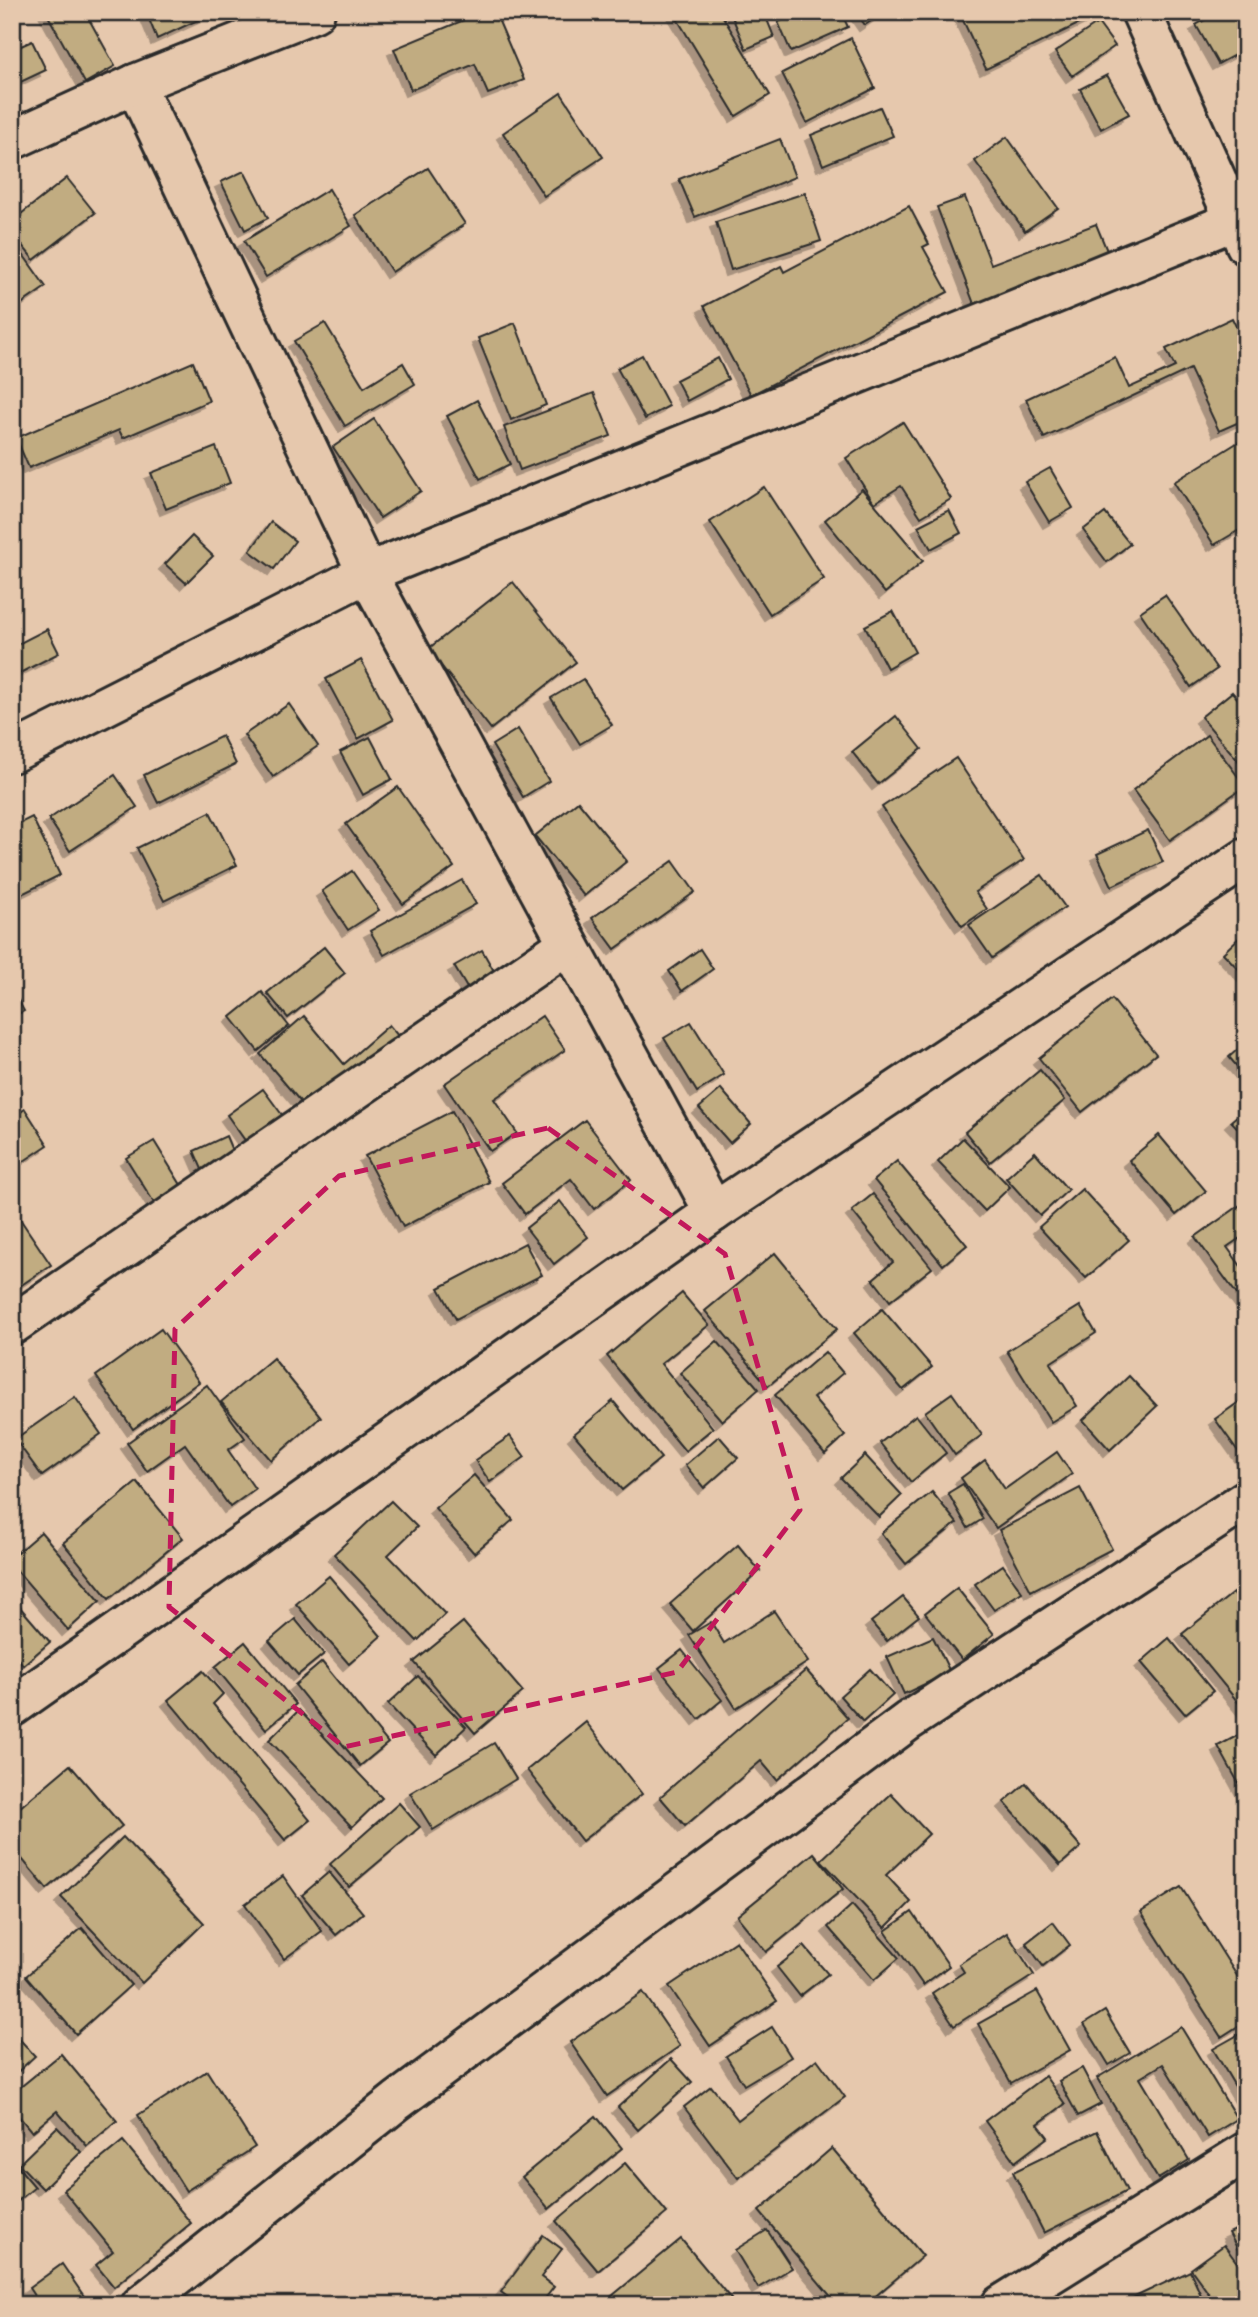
<svg xmlns="http://www.w3.org/2000/svg" width="1258" height="2317" viewBox="0 0 1258 2317" font-family="Delius,sans-serif">
<style>
.building{fill:#c1ac81;stroke:#2b2b2b;stroke-width:2;filter:url(#shadow)}
.lines{fill:none;stroke-linecap:round;stroke-linejoin:round}
.street-casing{stroke:#2b2b2b;stroke-width:44}
.secondary-casing{stroke:#2b2b2b;stroke-width:44}
.street{stroke:#e6c8ad;stroke-width:38}
.secondary{stroke:#e6c8ad;stroke-width:38}
.marked{fill:none;stroke:#c2185b;stroke-width:5;stroke-dasharray:14 9;stroke-linejoin:round}
</style>
<defs>
<filter id="shadow"><feDropShadow dx="-6" dy="6" stdDeviation="0" flood-color="#0004"/></filter>
</defs>
<rect width="100%" height="100%" fill="#e6c8ad"/>
<filter id="ink" filterUnits="userSpaceOnUse"><feTurbulence type="fractalNoise" baseFrequency=".0143" numOctaves="2"/><feDisplacementMap in="SourceGraphic" scale="14" xChannelSelector="R" yChannelSelector="G"/><feConvolveMatrix kernelMatrix="1 2 1 2 8 2 1 2 1" color-interpolation-filters="sRGB"/></filter>
<g filter="url(#ink)">
<!-- building -->
<g class="building">
<polygon points="46,12 85,12 115,66 85,83"/>
<polygon points="146,12 215,12 157,39"/>
<polygon points="483,12 495,12 524,80 488,94 475,64 411,90 394,49"/>
<polygon points="673,12 720,12 770,95 736,116"/>
<polygon points="730,12 764,12 774,37 746,49"/>
<polygon points="801,12 841,12 848,27 791,52 778,22"/>
<polygon points="856,12 884,12 865,25"/>
<polygon points="959,12 1103,12 986,69"/>
<polygon points="1219,12 1246,12 1246,49 1218,64 1196,25"/>
<polygon points="1098,23 1115,46 1072,76 1055,52"/>
<polygon points="851,38 875,88 807,123 782,73"/>
<polygon points="32,41 46,70 12,86 12,50"/>
<polygon points="1107,75 1129,114 1101,129 1080,89"/>
<polygon points="561,93 603,157 544,196 503,133"/>
<polygon points="880,107 893,136 823,165 811,135"/>
<polygon points="1007,137 1058,208 1025,231 975,161"/>
<polygon points="780,139 795,177 695,217 679,179"/>
<polygon points="428,168 465,224 392,272 355,215"/>
<polygon points="244,171 268,218 245,230 221,182"/>
<polygon points="67,178 95,213 34,260 12,233 12,221"/>
<polygon points="329,189 351,226 266,277 244,241"/>
<polygon points="805,193 821,241 731,270 716,222"/>
<polygon points="965,197 991,264 1096,224 1110,258 976,309 937,207"/>
<polygon points="909,206 929,244 923,247 948,292 751,395 704,306 781,266 784,272"/>
<polygon points="12,239 46,287 14,309 12,306"/>
<polygon points="1232,318 1246,347 1246,419 1219,431 1190,369 1044,438 1026,399 1115,357 1129,388 1175,367 1166,349"/>
<polygon points="325,323 364,387 403,363 415,384 345,426 294,341"/>
<polygon points="515,323 546,405 511,420 478,338"/>
<polygon points="642,355 669,406 645,419 617,368"/>
<polygon points="718,358 728,379 687,401 676,380"/>
<polygon points="193,362 209,401 123,438 119,430 29,468 16,438"/>
<polygon points="594,393 611,436 520,470 504,427"/>
<polygon points="477,400 510,464 480,479 447,416"/>
<polygon points="374,419 421,491 380,518 333,447"/>
<polygon points="903,422 951,499 921,517 901,486 874,503 846,458"/>
<polygon points="1240,441 1246,450 1246,526 1214,545 1174,482"/>
<polygon points="216,447 230,483 166,509 151,473"/>
<polygon points="1050,468 1073,508 1049,522 1025,482"/>
<polygon points="764,487 824,579 770,614 710,522"/>
<polygon points="862,489 923,561 885,593 825,520"/>
<polygon points="949,510 961,533 931,549 918,526"/>
<polygon points="1105,513 1130,544 1107,562 1083,530"/>
<polygon points="271,522 295,541 274,569 250,551"/>
<polygon points="192,536 213,556 186,583 165,564"/>
<polygon points="513,582 576,662 491,729 428,649"/>
<polygon points="1165,595 1217,669 1191,687 1140,612"/>
<polygon points="893,611 915,652 887,668 865,626"/>
<polygon points="47,629 59,653 12,677 12,647"/>
<polygon points="361,660 393,720 358,739 326,679"/>
<polygon points="583,679 612,725 580,744 551,698"/>
<polygon points="1232,692 1246,708 1246,770 1201,717"/>
<polygon points="289,704 318,746 273,777 244,735"/>
<polygon points="896,716 922,749 878,784 852,752"/>
<polygon points="518,729 549,781 523,797 492,745"/>
<polygon points="1207,735 1245,786 1170,840 1133,790"/>
<polygon points="222,736 236,764 158,803 144,775"/>
<polygon points="370,737 392,779 363,795 340,752"/>
<polygon points="956,758 1024,860 975,892 987,909 962,926 882,807"/>
<polygon points="115,775 137,807 70,851 49,819"/>
<polygon points="398,787 454,867 403,904 346,824"/>
<polygon points="578,801 627,861 584,896 535,836"/>
<polygon points="210,812 237,865 164,901 137,848"/>
<polygon points="32,817 60,875 12,899 12,827"/>
<polygon points="1148,830 1163,862 1112,886 1097,854"/>
<polygon points="673,861 695,892 615,949 592,918"/>
<polygon points="352,871 379,910 348,930 322,891"/>
<polygon points="1042,875 1065,907 992,958 969,925"/>
<polygon points="462,880 476,904 384,955 370,931"/>
<polygon points="1246,931 1246,977 1223,953"/>
<polygon points="324,947 345,973 288,1018 267,993"/>
<polygon points="700,949 713,969 682,991 669,971"/>
<polygon points="482,950 498,978 470,993 454,966"/>
<polygon points="12,989 24,1011 12,1017"/>
<polygon points="262,992 289,1026 258,1051 231,1017"/>
<polygon points="1112,999 1156,1054 1082,1112 1039,1058"/>
<polygon points="304,1016 344,1064 389,1025 399,1037 310,1113 260,1054"/>
<polygon points="542,1016 565,1050 494,1099 517,1133 490,1151 444,1084"/>
<polygon points="691,1022 724,1075 697,1092 664,1038"/>
<polygon points="1246,1042 1246,1077 1229,1057"/>
<polygon points="1040,1070 1065,1100 990,1162 965,1132"/>
<polygon points="263,1089 291,1127 254,1153 227,1115"/>
<polygon points="721,1089 751,1124 730,1143 699,1108"/>
<polygon points="1246,1108 1246,1137 1231,1121"/>
<polygon points="25,1109 48,1145 12,1169 12,1118"/>
<polygon points="452,1111 489,1182 403,1227 365,1156"/>
<polygon points="585,1120 631,1180 594,1209 571,1179 525,1214 502,1183"/>
<polygon points="1159,1135 1206,1191 1176,1215 1129,1160"/>
<polygon points="226,1136 236,1160 204,1174 194,1151"/>
<polygon points="963,1138 1010,1187 985,1211 938,1162"/>
<polygon points="154,1141 186,1193 158,1209 126,1158"/>
<polygon points="1035,1152 1068,1190 1040,1216 1006,1178"/>
<polygon points="897,1161 967,1245 943,1265 874,1180"/>
<polygon points="1082,1189 1129,1240 1086,1278 1039,1227"/>
<polygon points="873,1194 932,1268 890,1301 873,1279 893,1262 852,1211"/>
<polygon points="560,1201 588,1237 554,1264 526,1228"/>
<polygon points="1246,1201 1246,1234 1227,1247 1246,1273 1246,1307 1195,1237"/>
<polygon points="12,1207 51,1265 17,1288 12,1280"/>
<polygon points="525,1243 542,1275 456,1319 439,1288"/>
<polygon points="775,1253 837,1329 768,1386 705,1311"/>
<polygon points="682,1293 709,1325 661,1364 713,1428 685,1451 607,1356"/>
<polygon points="1080,1306 1096,1333 1050,1363 1077,1406 1051,1422 1007,1351"/>
<polygon points="882,1309 932,1367 903,1390 854,1333"/>
<polygon points="161,1329 199,1382 133,1429 96,1376"/>
<polygon points="717,1341 759,1389 722,1421 680,1373"/>
<polygon points="825,1352 843,1373 813,1398 845,1436 825,1454 775,1395"/>
<polygon points="273,1358 321,1417 271,1460 221,1402"/>
<polygon points="1129,1376 1157,1406 1110,1450 1083,1420"/>
<polygon points="207,1385 245,1438 228,1450 255,1489 230,1507 185,1444 147,1471 127,1443"/>
<polygon points="952,1393 982,1435 955,1455 925,1412"/>
<polygon points="75,1397 101,1434 42,1476 15,1439"/>
<polygon points="1246,1397 1246,1460 1245,1461 1215,1419"/>
<polygon points="613,1401 661,1458 622,1490 574,1434"/>
<polygon points="916,1415 946,1453 911,1482 880,1443"/>
<polygon points="510,1436 525,1457 490,1482 475,1460"/>
<polygon points="719,1436 738,1458 704,1488 685,1465"/>
<polygon points="1057,1452 1072,1474 996,1528 961,1478 985,1460 1005,1489"/>
<polygon points="865,1455 902,1495 879,1517 841,1478"/>
<polygon points="474,1475 513,1520 474,1553 435,1508"/>
<polygon points="137,1482 183,1538 109,1599 63,1543"/>
<polygon points="963,1484 983,1519 968,1528 948,1493"/>
<polygon points="1080,1488 1112,1549 1031,1591 999,1530"/>
<polygon points="932,1492 957,1523 906,1564 881,1533"/>
<polygon points="391,1501 417,1527 388,1555 445,1614 417,1641 334,1554"/>
<polygon points="41,1532 100,1601 68,1630 12,1565 12,1557"/>
<polygon points="738,1545 760,1571 693,1631 670,1604"/>
<polygon points="1003,1565 1022,1592 994,1610 975,1584"/>
<polygon points="329,1576 381,1636 349,1664 296,1604"/>
<polygon points="957,1588 994,1634 962,1660 925,1613"/>
<polygon points="1233,1593 1246,1609 1246,1712 1182,1634"/>
<polygon points="903,1597 919,1616 887,1641 871,1622"/>
<polygon points="12,1598 50,1642 23,1665 12,1652"/>
<polygon points="774,1611 808,1662 736,1708 689,1635 711,1622 724,1643"/>
<polygon points="295,1619 324,1654 298,1675 269,1641"/>
<polygon points="463,1622 523,1692 475,1733 414,1662"/>
<polygon points="933,1637 950,1672 904,1694 887,1657"/>
<polygon points="1169,1638 1213,1691 1185,1714 1141,1662"/>
<polygon points="245,1642 296,1704 266,1729 215,1667"/>
<polygon points="682,1650 722,1700 699,1719 659,1668"/>
<polygon points="322,1662 388,1743 360,1766 295,1685"/>
<polygon points="870,1669 893,1695 863,1722 840,1696"/>
<polygon points="806,1670 848,1718 777,1780 761,1761 685,1826 660,1797"/>
<polygon points="203,1671 223,1694 213,1704 310,1820 285,1840 168,1700"/>
<polygon points="418,1676 466,1727 436,1755 388,1704"/>
<polygon points="299,1710 382,1798 352,1827 269,1740"/>
<polygon points="586,1722 642,1794 582,1841 527,1770"/>
<polygon points="1246,1731 1246,1792 1244,1793 1218,1746"/>
<polygon points="494,1743 516,1779 433,1830 410,1793"/>
<polygon points="70,1765 122,1826 47,1889 12,1847 12,1814"/>
<polygon points="1026,1783 1081,1847 1060,1865 1004,1802"/>
<polygon points="891,1794 929,1834 886,1875 911,1902 885,1928 821,1860"/>
<polygon points="399,1803 420,1827 349,1887 330,1864"/>
<polygon points="123,1837 204,1923 142,1983 61,1897"/>
<polygon points="814,1853 843,1889 766,1952 737,1916"/>
<polygon points="329,1872 363,1913 336,1935 302,1895"/>
<polygon points="283,1876 322,1931 284,1959 245,1904"/>
<polygon points="1181,1887 1246,1990 1246,2021 1221,2037 1141,1912"/>
<polygon points="852,1905 899,1958 874,1980 828,1927"/>
<polygon points="912,1912 949,1966 923,1985 885,1931"/>
<polygon points="1053,1922 1070,1945 1043,1966 1026,1943"/>
<polygon points="82,1928 131,1985 76,2034 26,1976"/>
<polygon points="1007,1933 1034,1975 954,2026 932,1993 964,1972 959,1964"/>
<polygon points="736,1941 777,2001 710,2046 669,1986"/>
<polygon points="804,1946 828,1974 800,1996 777,1967"/>
<polygon points="1037,1991 1070,2050 1011,2083 978,2024"/>
<polygon points="643,1992 680,2046 607,2096 570,2042"/>
<polygon points="1105,2011 1130,2053 1109,2065 1084,2024"/>
<polygon points="772,2027 791,2057 744,2085 726,2056"/>
<polygon points="1181,2027 1237,2119 1208,2137 1163,2064 1140,2078 1189,2160 1158,2179 1097,2078"/>
<polygon points="12,2031 35,2056 12,2077"/>
<polygon points="1245,2031 1246,2032 1246,2105 1213,2049"/>
<polygon points="61,2054 117,2121 87,2146 57,2111 32,2132 12,2108 12,2094"/>
<polygon points="671,2059 692,2082 638,2130 618,2107"/>
<polygon points="817,2059 845,2097 738,2178 684,2107 711,2086 738,2120"/>
<polygon points="1082,2068 1101,2104 1078,2116 1059,2081"/>
<polygon points="207,2071 255,2147 186,2191 138,2115"/>
<polygon points="1045,2076 1065,2104 1038,2124 1048,2137 1015,2162 985,2121"/>
<polygon points="596,2116 622,2148 549,2209 522,2177"/>
<polygon points="57,2127 81,2152 43,2189 19,2164"/>
<polygon points="1097,2131 1127,2191 1044,2233 1013,2172"/>
<polygon points="123,2141 191,2223 114,2287 96,2265 113,2251 63,2190"/>
<polygon points="832,2148 923,2256 865,2305 838,2305 759,2211"/>
<polygon points="12,2160 35,2187 12,2206"/>
<polygon points="625,2163 667,2213 598,2271 556,2221"/>
<polygon points="1246,2225 1246,2265 1229,2233"/>
<polygon points="767,2230 792,2268 758,2288 735,2250"/>
<polygon points="543,2235 562,2249 541,2277 554,2287 540,2305 518,2305 501,2292"/>
<polygon points="681,2239 731,2299 725,2305 601,2305"/>
<polygon points="1224,2245 1246,2275 1246,2292 1228,2305 1217,2305 1191,2269"/>
<polygon points="62,2264 90,2305 40,2305 29,2288"/>
<polygon points="1190,2271 1205,2304 1202,2305 1118,2305"/>
</g>
<g class="lines">
<defs>
<g id="street">
<polyline points="135,84 367,573 714,1212"/>
<polyline points="12,140 135,84 315,12"/>
<polyline points="12,753 367,573 1246,216"/>
<polyline points="12,1325 568,944"/>
<polyline points="12,1707 714,1212 1246,858"/>
<polyline points="141,2305 397,2101 908,1721 1246,1500"/>
<polyline points="1001,2305 1246,2152"/>
</g>
<polyline id="secondary" points="1141,12 1246,245"/>
</defs>
<!-- street casing -->
<use href="#street" class="street-casing"/>
<!-- secondary casing -->
<use href="#secondary" class="secondary-casing"/>
<!-- street -->
<use href="#street" class="street"/>
<!-- secondary -->
<use href="#secondary" class="secondary"/>
</g>
</g>
<!-- marked area -->
<path class="marked" d="M548 1128 725 1254 800 1510 677 1672 344 1747 169 1607 175 1329 339 1176Z"/>
<!-- margin -->
<rect width="1258" height="2317" fill="none" stroke="#e6c8ad" stroke-width="42"/>
<rect x="21" y="21" width="1216" height="2275" fill="none" stroke="#2b2b2b" stroke-width="2.5" filter="url(#ink)"/>
</svg>
